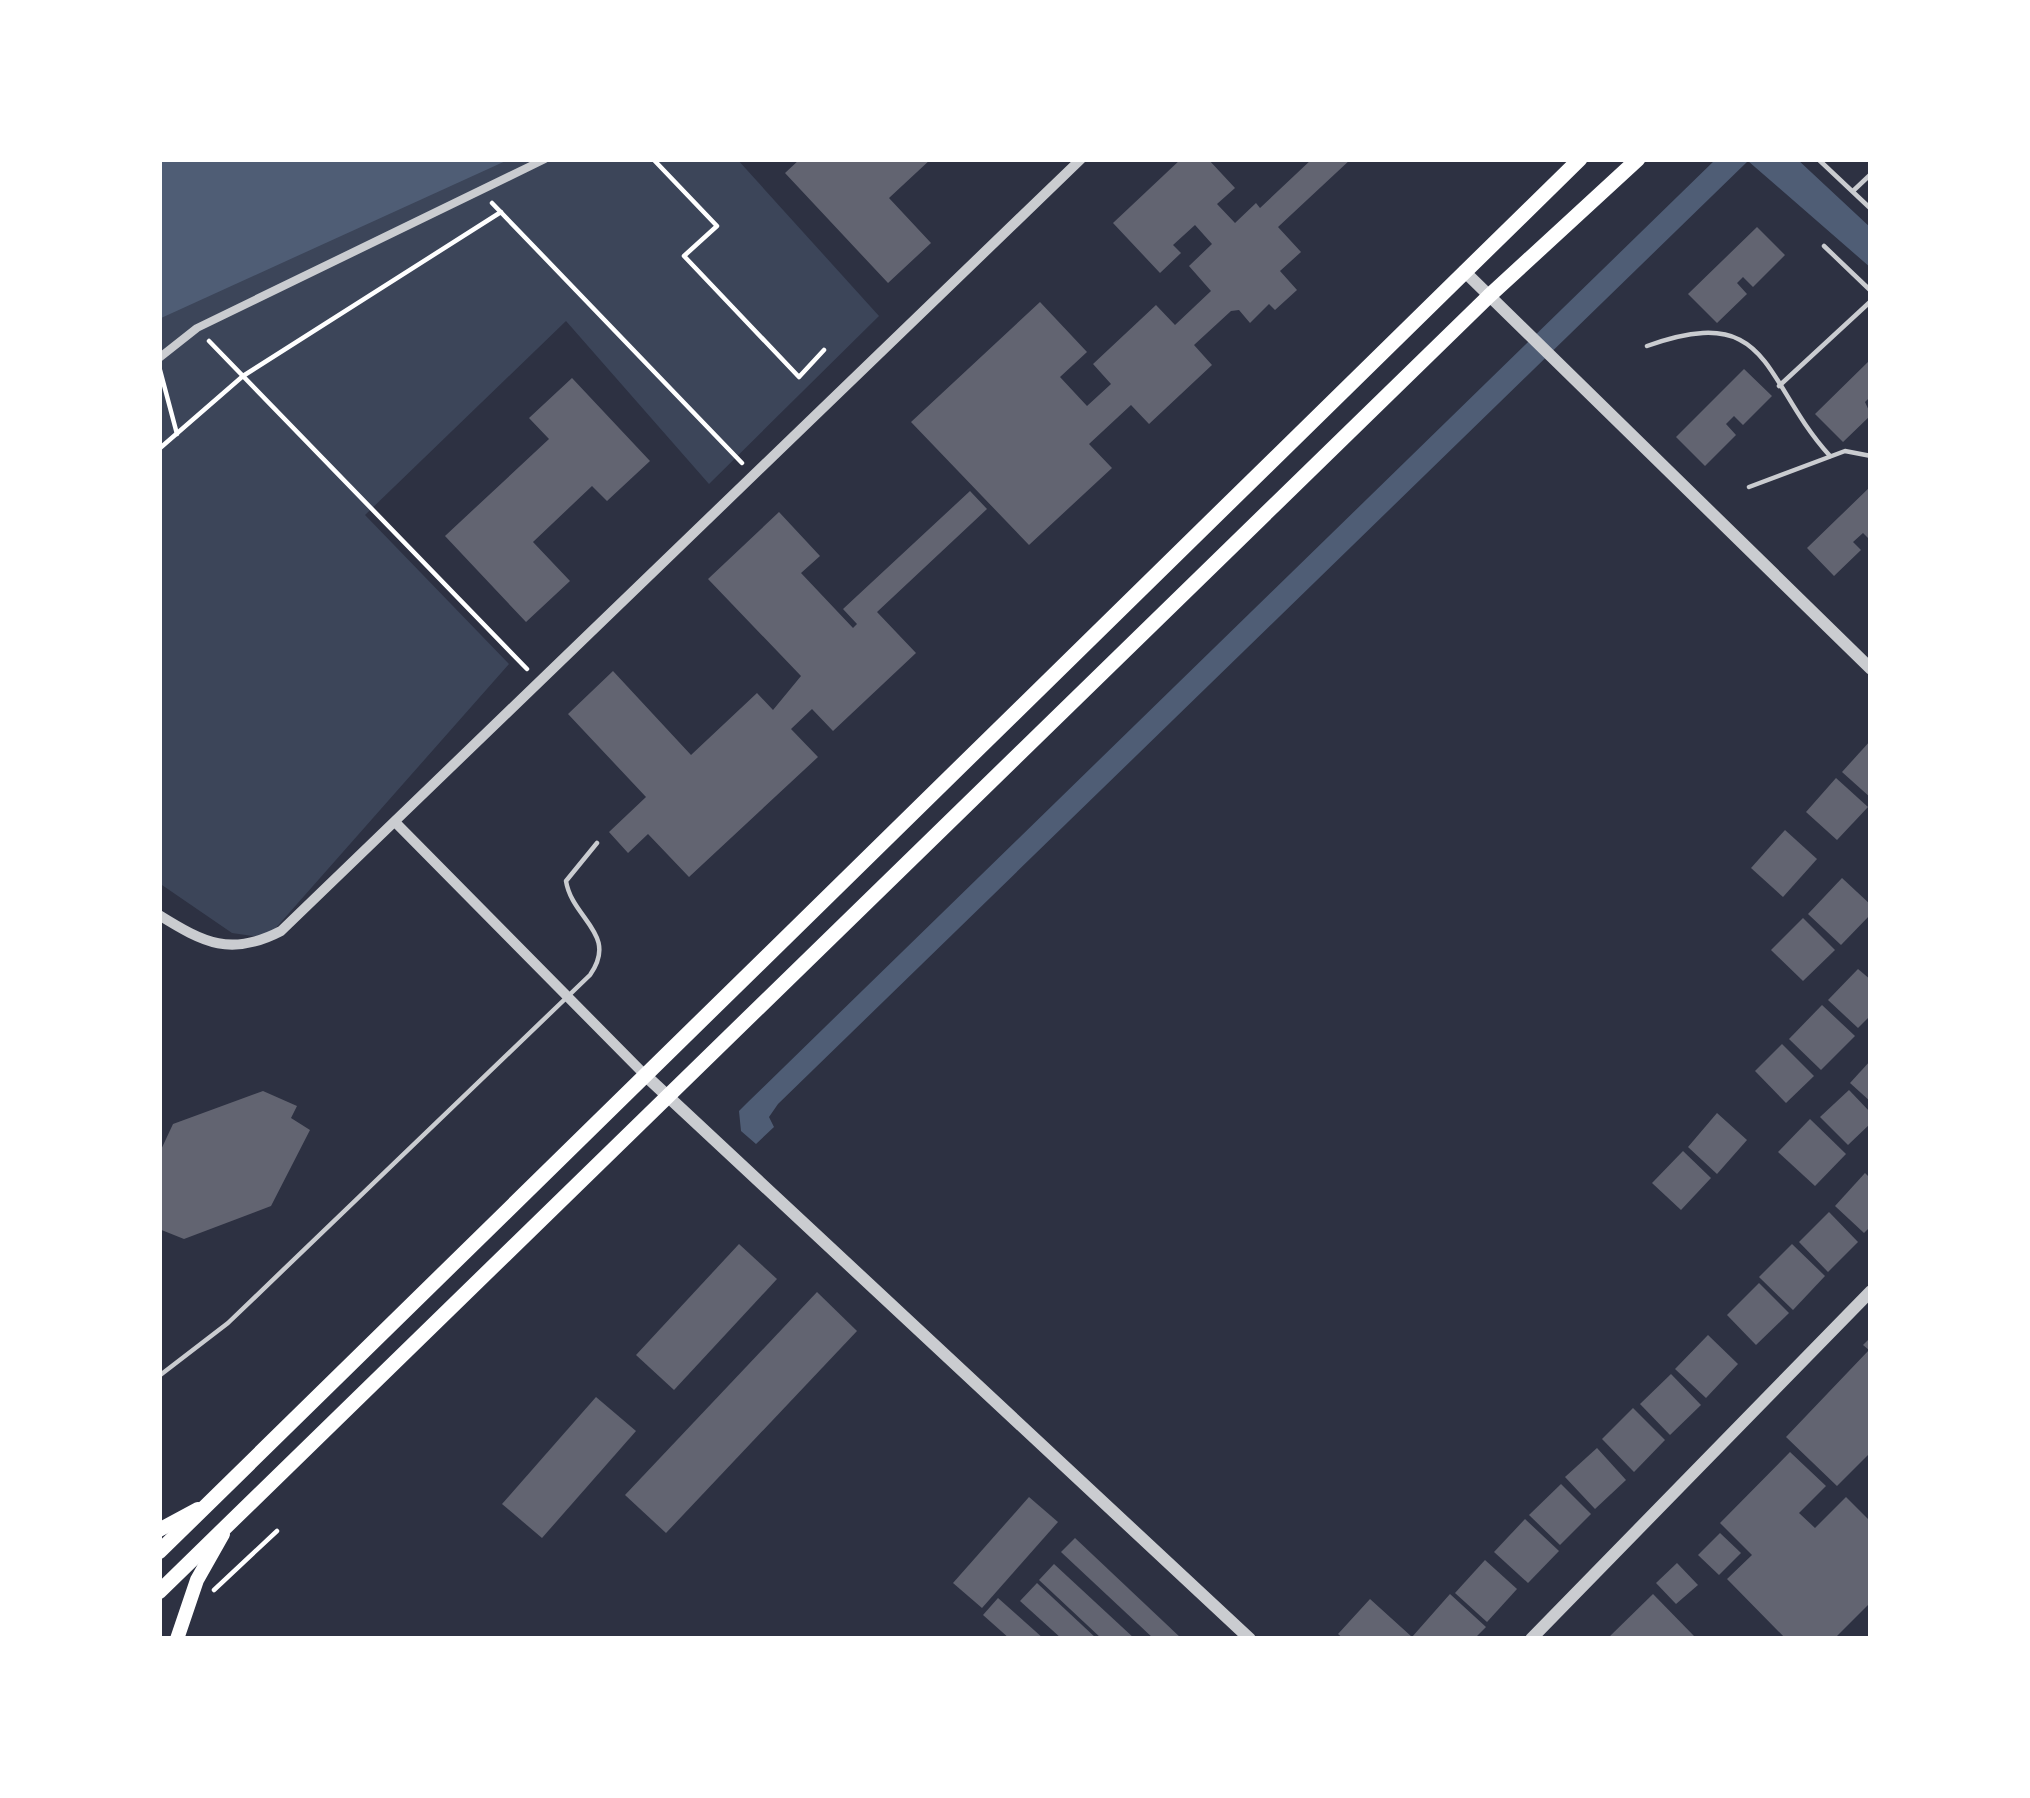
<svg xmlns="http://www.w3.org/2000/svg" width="2030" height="1798" viewBox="0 0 2030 1798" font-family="'Open Sans',sans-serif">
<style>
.green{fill:#3c4559}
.water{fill:#4f5d75}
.building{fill:#626471}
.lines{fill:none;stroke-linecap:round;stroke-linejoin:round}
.path{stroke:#fff;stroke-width:4.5}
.service{stroke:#caccd0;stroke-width:4.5}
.pedestrian{stroke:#caccd0;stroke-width:8}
.minor{stroke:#caccd0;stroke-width:10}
.tertiary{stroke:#caccd0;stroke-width:12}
.secondary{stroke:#fff;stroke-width:14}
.primary{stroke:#fff;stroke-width:15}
</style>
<rect width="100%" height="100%" fill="#2d3142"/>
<!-- green -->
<polygon class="green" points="159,159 737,159 879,316 709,484 566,321 365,515 509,664 267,938 232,933 159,883"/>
<!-- water -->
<g class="water">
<polygon points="159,159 510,159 159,319"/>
<polygon points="1716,159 1797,159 1871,228 1871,268 1748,161 778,1104 769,1117 774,1127 756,1144 741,1131 739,1111 747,1103"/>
</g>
<!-- building -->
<g class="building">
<polygon points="800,159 931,159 889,198 931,243 888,283 785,173"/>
<polygon points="1181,159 1208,159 1235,188 1217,204 1235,223 1256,203 1260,208 1312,159 1351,159 1278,227 1301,252 1280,271 1297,290 1275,310 1269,304 1250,323 1239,310 1231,311 1194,345 1212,365 1149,424 1131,405 1089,444 1112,468 1029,545 911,422 1040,302 1087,352 1060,377 1087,406 1111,384 1093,364 1156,305 1175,325 1211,291 1189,266 1212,244 1195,225 1173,245 1181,253 1160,273 1113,223"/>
<polygon points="1757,227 1785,255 1753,287 1743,277 1737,283 1747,294 1717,323 1688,294"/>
<polygon points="1871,359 1871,396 1865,402 1871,415 1843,442 1815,414"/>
<polygon points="1744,369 1772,396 1743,425 1734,416 1726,424 1736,435 1705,466 1676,437"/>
<polygon points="572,378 650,461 607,501 592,486 533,542 570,581 526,622 445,536 549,439 529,418"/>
<polygon points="1871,486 1871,541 1863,533 1853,542 1861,550 1834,576 1807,548"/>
<polygon points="970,491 987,509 877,612 916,653 833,731 812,709 791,729 818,757 689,877 648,834 628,853 609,832 646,797 568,714 613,671 691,755 757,693 773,710 801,676 708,579 779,512 820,556 801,573 853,628 857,624 843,609"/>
<polygon points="1871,740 1871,798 1842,772"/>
<polygon points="1836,778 1868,807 1837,840 1806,812"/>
<polygon points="1785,830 1817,859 1783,897 1751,868"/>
<polygon points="1842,878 1871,905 1871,914 1841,945 1808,914"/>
<polygon points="1803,918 1835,950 1803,981 1771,950"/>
<polygon points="1858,969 1871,980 1871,1015 1858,1028 1828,1000"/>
<polygon points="1822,1005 1855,1036 1821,1070 1789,1039"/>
<polygon points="1782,1044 1814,1076 1786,1103 1755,1071"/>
<polygon points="1871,1060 1871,1102 1850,1083"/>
<polygon points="1849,1090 1871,1113 1871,1123 1848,1145 1820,1117"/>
<polygon points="263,1091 297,1106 291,1118 310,1130 271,1206 184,1239 159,1229 159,1154 173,1124"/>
<polygon points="1717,1113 1747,1140 1717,1174 1688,1147"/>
<polygon points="1810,1119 1846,1154 1815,1186 1778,1152"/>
<polygon points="1683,1151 1711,1178 1681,1210 1652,1183"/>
<polygon points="1865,1173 1871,1179 1871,1226 1864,1233 1835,1206"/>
<polygon points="1829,1212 1858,1242 1828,1272 1799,1242"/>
<polygon points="739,1244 777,1279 674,1390 636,1355"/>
<polygon points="1792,1244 1825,1276 1793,1310 1759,1277"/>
<polygon points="1759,1283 1789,1313 1756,1345 1727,1315"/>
<polygon points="817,1292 857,1331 666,1533 625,1495"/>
<polygon points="1708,1335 1738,1364 1706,1398 1675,1369"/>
<polygon points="1871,1337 1871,1452 1837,1486 1786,1437 1869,1350 1863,1345"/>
<polygon points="1671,1374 1701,1405 1670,1435 1640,1404"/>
<polygon points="596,1397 636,1431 542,1538 502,1504"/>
<polygon points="1633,1408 1665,1440 1634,1472 1602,1439"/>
<polygon points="1597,1448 1626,1480 1595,1509 1565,1477"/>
<polygon points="1790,1452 1826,1486 1799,1513 1815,1528 1846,1497 1871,1522 1871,1602 1834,1639 1786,1639 1727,1579 1752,1555 1720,1523"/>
<polygon points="1561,1484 1591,1514 1560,1545 1529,1515"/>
<polygon points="1029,1497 1058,1522 982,1608 953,1583"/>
<polygon points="1525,1519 1559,1551 1528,1583 1494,1552"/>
<polygon points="1720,1533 1741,1553 1719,1575 1698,1555"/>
<polygon points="1075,1538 1182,1639 1154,1639 1061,1552"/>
<polygon points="1485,1560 1517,1589 1487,1622 1455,1593"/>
<polygon points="1677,1563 1698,1585 1676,1604 1656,1583"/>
<polygon points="1054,1564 1135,1639 1102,1639 1039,1580"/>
<polygon points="1037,1583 1097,1639 1062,1639 1020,1601"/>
<polygon points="1450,1594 1486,1627 1474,1639 1344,1639 1338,1634 1370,1599 1412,1637"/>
<polygon points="1653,1594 1694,1636 1691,1639 1607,1639"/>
<polygon points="998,1598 1044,1639 1010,1639 983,1615"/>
</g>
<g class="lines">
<!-- path -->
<g class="path">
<polyline points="653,159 717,226 684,256 799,377 824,350"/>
<polyline points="492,203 742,463"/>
<polyline points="209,341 527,669"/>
<polyline points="160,370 177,434"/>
<polyline points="159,449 243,376 501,212"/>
<polyline points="214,1590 277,1531"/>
</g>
<!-- service -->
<g class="service">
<polyline points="1818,159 1871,209"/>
<polyline points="1853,191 1871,174"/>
<polyline points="1824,246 1871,291"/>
<path d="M1647 346C1773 301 1761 380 1830 456"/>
<polyline points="1779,386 1871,301"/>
<polyline points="1749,487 1845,451 1871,456"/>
<path d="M159 1376 228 1323 590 975C619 934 572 919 566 881L597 843"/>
</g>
<!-- pedestrian -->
<polyline class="pedestrian" points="159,358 197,328 545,159"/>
<!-- minor -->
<g class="minor">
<polyline points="395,822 646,1076"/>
<path d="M159 915C204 943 231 957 281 931L1081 159"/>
</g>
<!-- tertiary -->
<g class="tertiary">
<polyline points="1464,271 1871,669"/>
<polyline points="646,1076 1250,1639"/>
<polyline points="1531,1639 1871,1291"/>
</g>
<!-- secondary -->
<g class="secondary">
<polyline points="159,1530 198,1509"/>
<polyline points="177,1639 197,1580 223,1534"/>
</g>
<!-- primary -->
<g class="primary">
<polyline points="159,1552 1580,159"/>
<polyline points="159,1592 1489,296 1638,159"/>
</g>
</g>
<!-- border -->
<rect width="2030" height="1798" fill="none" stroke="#ffffff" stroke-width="324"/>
</svg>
